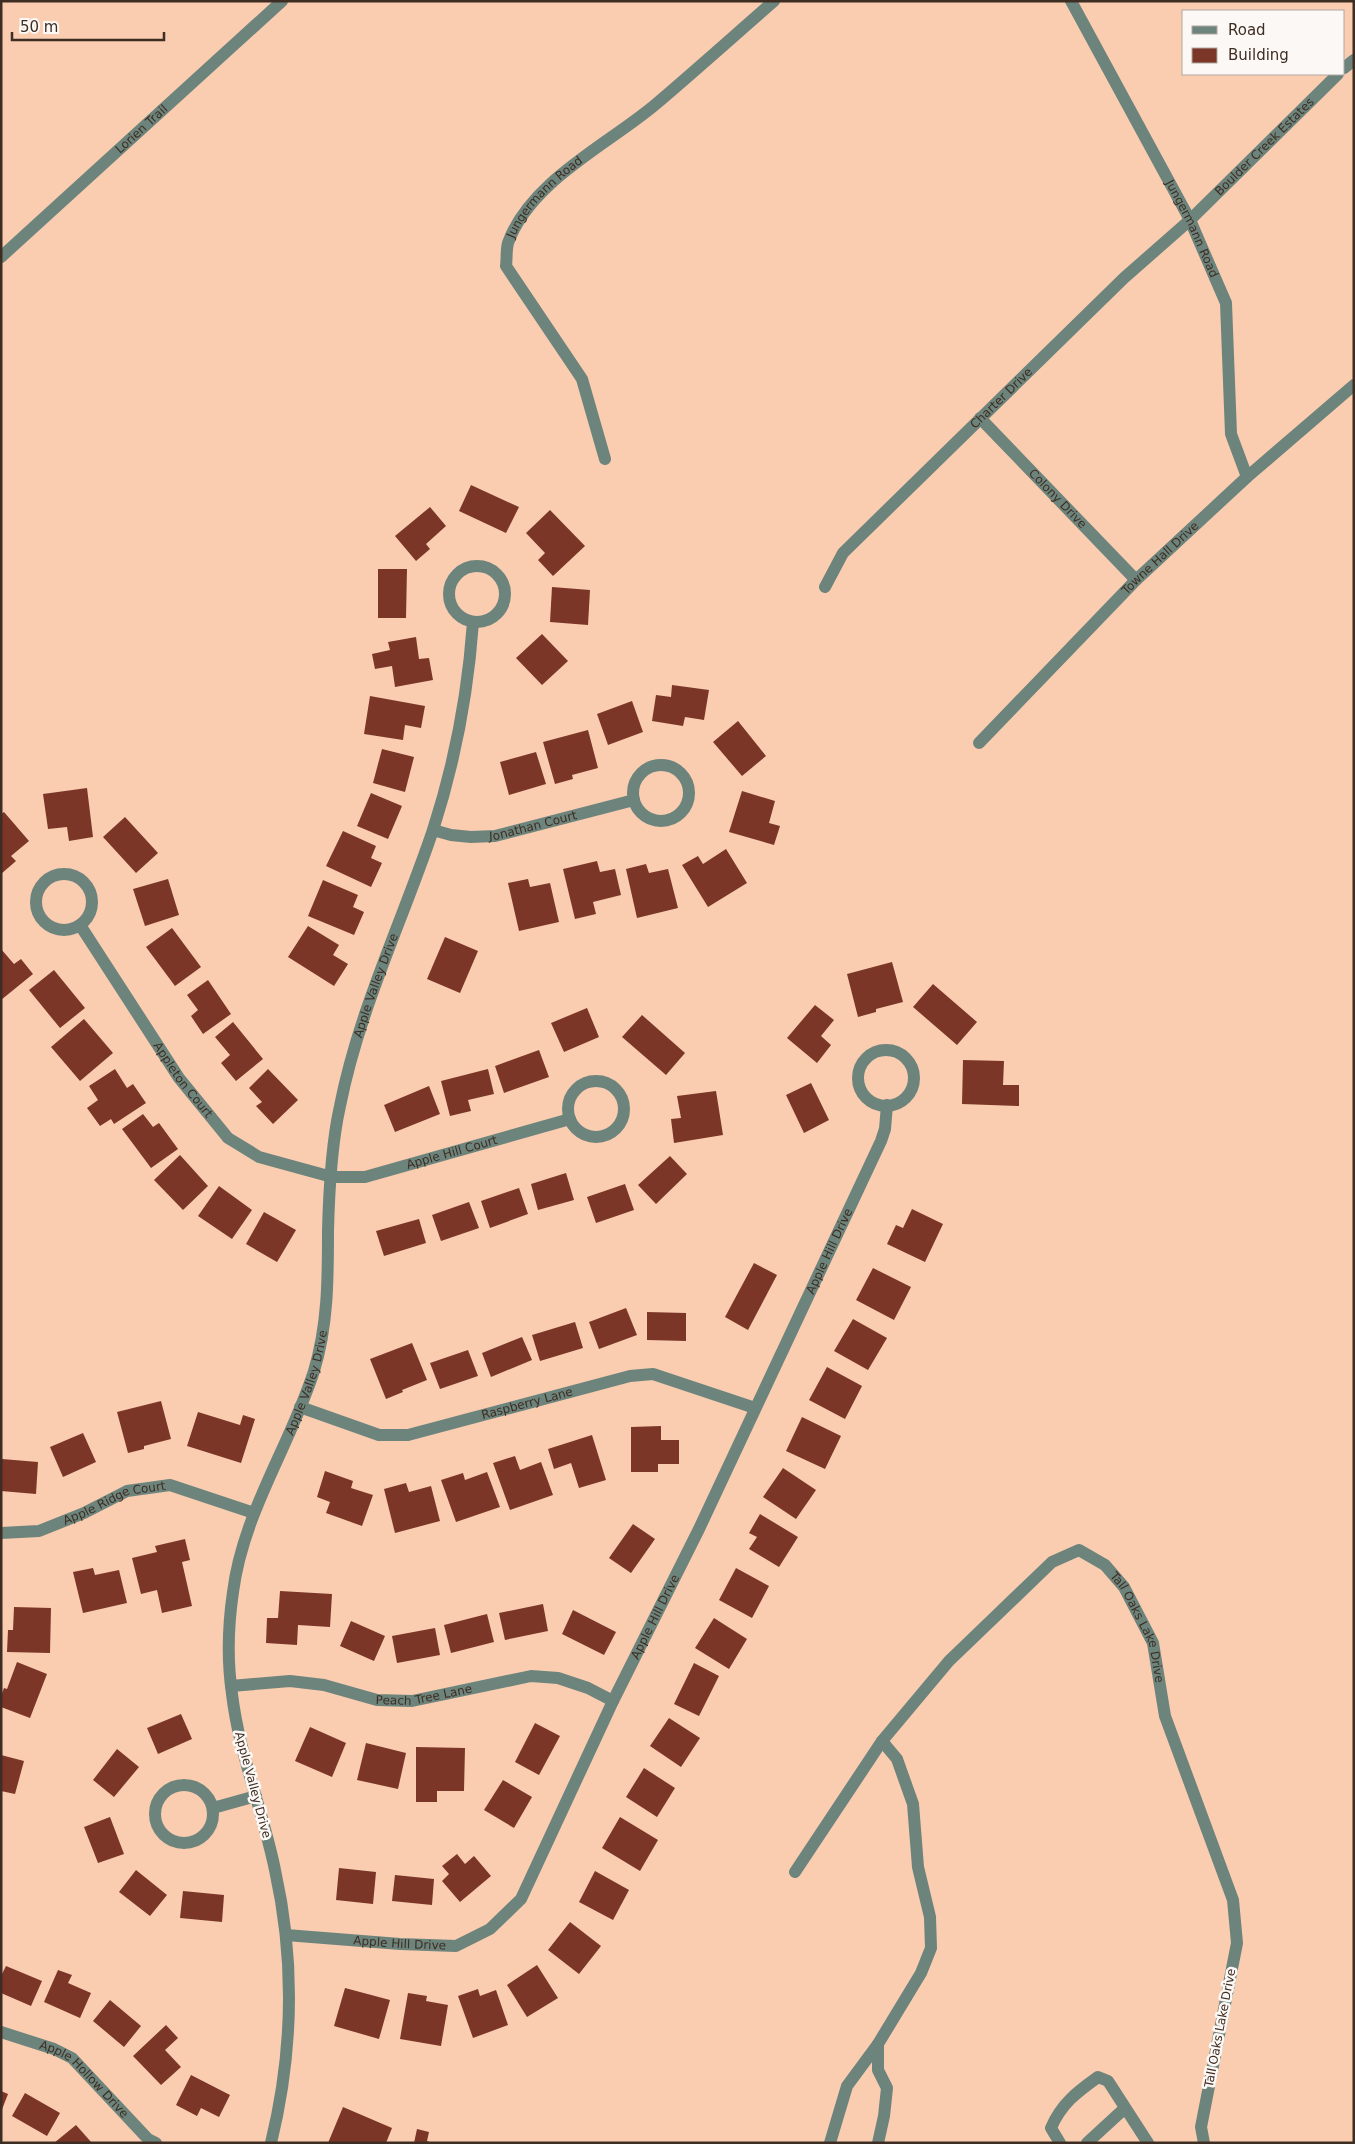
<svg xmlns="http://www.w3.org/2000/svg" width="1355" height="2144" viewBox="0 0 1355 2144" font-family="'DejaVu Sans',sans-serif">
<style>
.building{fill:#7b3627}
.lines{fill:none;stroke-linecap:round;stroke-linejoin:round}
.minor{stroke:#6d847c;stroke-width:12}
.labels{text-anchor:middle;stroke-width:5;stroke-linejoin:round;paint-order:stroke}
.street-label{font-size:12px;fill:#3e2d22;stroke:#fcf8f5}
</style>
<rect width="100%" height="100%" fill="#facdb1"/>
<!-- building -->
<g class="building">
<polygon points="471,485 519,507 506,533 459,511"/>
<polygon points="430,507 446,526 426,544 430,549 416,561 395,536"/>
<polygon points="550,510 585,546 553,576 538,560 545,553 526,533"/>
<polygon points="378,569 407,569 406,618 378,618"/>
<polygon points="552,587 590,590 588,625 550,622"/>
<polygon points="542,634 568,661 542,685 516,658"/>
<polygon points="416,637 419,659 429,658 433,680 395,687 392,666 375,669 372,654 390,650 388,642"/>
<polygon points="672,685 709,690 704,720 685,717 683,726 652,721 656,695 671,697"/>
<polygon points="370,696 425,706 421,728 405,725 403,740 364,734"/>
<polygon points="632,701 643,732 608,745 597,714"/>
<polygon points="738,721 766,756 742,776 713,742"/>
<polygon points="588,730 598,768 572,775 573,779 555,784 543,742"/>
<polygon points="382,749 414,757 405,792 373,783"/>
<polygon points="536,752 546,784 509,795 500,762"/>
<polygon points="87,788 93,837 69,841 67,827 48,829 43,794"/>
<polygon points="742,791 775,801 769,823 780,826 774,845 729,832"/>
<polygon points="371,793 402,806 388,839 357,826"/>
<polygon points="4,812 29,841 11,856 16,861 1,874 1,814"/>
<polygon points="125,817 158,853 136,873 103,837"/>
<polygon points="343,831 376,846 371,858 382,863 371,887 326,866"/>
<polygon points="726,849 747,883 708,907 682,865 698,856 703,864"/>
<polygon points="597,861 600,872 615,869 621,895 593,902 596,914 575,919 563,869"/>
<polygon points="646,864 649,873 668,869 678,908 637,918 626,869"/>
<polygon points="168,879 179,915 145,926 133,889"/>
<polygon points="528,879 530,887 550,883 559,922 519,931 508,883"/>
<polygon points="323,880 358,895 353,907 364,912 354,935 308,916"/>
<polygon points="308,926 339,945 333,955 348,964 334,986 288,957"/>
<polygon points="172,928 201,967 175,986 146,947"/>
<polygon points="445,937 478,951 460,993 427,979"/>
<polygon points="1,949 14,964 21,959 33,974 1,1000"/>
<polygon points="892,962 903,1002 876,1009 876,1012 858,1017 847,974"/>
<polygon points="54,970 85,1008 60,1028 29,990"/>
<polygon points="208,980 231,1014 203,1034 191,1016 198,1010 187,995"/>
<polygon points="933,984 977,1022 957,1045 913,1007"/>
<polygon points="815,1005 834,1020 821,1036 831,1045 817,1063 787,1038"/>
<polygon points="587,1008 599,1037 564,1052 551,1023"/>
<polygon points="642,1015 685,1053 666,1075 622,1037"/>
<polygon points="84,1019 113,1053 80,1081 51,1047"/>
<polygon points="233,1022 263,1059 236,1081 221,1063 230,1055 215,1037"/>
<polygon points="539,1050 549,1077 504,1093 495,1066"/>
<polygon points="963,1060 1004,1061 1003,1085 1019,1085 1019,1106 962,1104"/>
<polygon points="115,1069 127,1088 133,1084 146,1103 114,1124 111,1119 100,1126 87,1108 98,1100 89,1086"/>
<polygon points="268,1069 298,1100 273,1124 256,1106 262,1102 249,1088"/>
<polygon points="488,1069 494,1094 468,1100 471,1111 450,1116 441,1081"/>
<polygon points="811,1083 829,1120 804,1133 786,1095"/>
<polygon points="429,1086 440,1114 395,1132 384,1105"/>
<polygon points="716,1091 723,1135 674,1143 671,1119 681,1118 677,1096"/>
<polygon points="143,1114 153,1127 159,1123 178,1149 151,1168 122,1129"/>
<polygon points="180,1155 208,1186 183,1210 154,1180"/>
<polygon points="670,1156 687,1174 656,1204 638,1185"/>
<polygon points="566,1173 574,1200 538,1210 531,1184"/>
<polygon points="625,1184 634,1210 596,1223 587,1197"/>
<polygon points="219,1186 252,1210 232,1239 198,1216"/>
<polygon points="519,1188 528,1214 490,1228 481,1201"/>
<polygon points="469,1202 479,1228 441,1241 432,1215"/>
<polygon points="912,1209 943,1224 925,1262 887,1244 896,1225 903,1228"/>
<polygon points="264,1212 296,1230 277,1262 246,1244"/>
<polygon points="419,1219 426,1243 384,1256 376,1231"/>
<polygon points="754,1263 777,1275 748,1330 725,1317"/>
<polygon points="873,1268 911,1287 894,1320 856,1300"/>
<polygon points="626,1308 637,1335 599,1349 589,1322"/>
<polygon points="647,1312 686,1313 686,1341 647,1340"/>
<polygon points="853,1319 887,1338 868,1370 834,1351"/>
<polygon points="575,1322 583,1348 540,1361 532,1335"/>
<polygon points="522,1337 532,1360 491,1377 482,1353"/>
<polygon points="412,1343 427,1380 402,1390 403,1392 386,1399 370,1359"/>
<polygon points="468,1350 478,1376 440,1389 430,1363"/>
<polygon points="827,1367 862,1386 845,1419 809,1400"/>
<polygon points="161,1401 171,1439 144,1446 144,1449 128,1453 117,1412"/>
<polygon points="198,1412 240,1425 243,1415 255,1419 241,1463 187,1446"/>
<polygon points="802,1417 841,1436 825,1469 786,1451"/>
<polygon points="661,1426 661,1440 679,1440 679,1464 658,1464 658,1472 631,1472 631,1427"/>
<polygon points="83,1433 96,1462 63,1477 50,1447"/>
<polygon points="592,1435 606,1480 579,1488 571,1463 554,1469 548,1449"/>
<polygon points="515,1456 520,1470 541,1462 553,1495 510,1510 493,1463"/>
<polygon points="2,1459 38,1462 36,1494 1,1491"/>
<polygon points="783,1468 816,1490 796,1519 763,1497"/>
<polygon points="325,1471 353,1481 351,1488 373,1495 362,1526 326,1513 330,1502 317,1497"/>
<polygon points="487,1472 500,1507 456,1522 441,1480 463,1473 465,1480"/>
<polygon points="406,1483 409,1492 431,1486 440,1521 395,1533 384,1489"/>
<polygon points="760,1514 798,1537 779,1567 749,1549 757,1537 749,1533"/>
<polygon points="633,1524 655,1539 631,1573 609,1558"/>
<polygon points="185,1539 190,1560 182,1562 192,1606 162,1613 157,1590 141,1594 132,1558 157,1552 155,1546"/>
<polygon points="93,1568 95,1575 119,1570 127,1603 83,1613 73,1572"/>
<polygon points="736,1568 769,1586 752,1618 719,1600"/>
<polygon points="280,1591 332,1594 330,1627 298,1625 297,1645 266,1643 267,1618 278,1618"/>
<polygon points="543,1604 548,1631 505,1640 499,1613"/>
<polygon points="14,1607 51,1608 50,1653 7,1652 8,1630 13,1630"/>
<polygon points="573,1610 616,1632 604,1655 562,1634"/>
<polygon points="487,1614 494,1642 451,1653 444,1625"/>
<polygon points="714,1618 747,1639 729,1669 695,1648"/>
<polygon points="351,1621 385,1636 374,1661 340,1646"/>
<polygon points="435,1628 440,1655 397,1663 392,1636"/>
<polygon points="17,1662 47,1674 30,1718 1,1707 1,1696 4,1688 7,1689"/>
<polygon points="694,1663 719,1676 699,1716 674,1704"/>
<polygon points="181,1714 192,1739 158,1754 147,1728"/>
<polygon points="669,1718 700,1738 681,1767 650,1746"/>
<polygon points="535,1723 560,1736 539,1775 515,1762"/>
<polygon points="310,1727 346,1743 332,1777 295,1761"/>
<polygon points="366,1743 406,1753 398,1789 357,1780"/>
<polygon points="416,1747 465,1748 464,1791 437,1791 437,1802 416,1802"/>
<polygon points="117,1749 139,1767 114,1797 93,1780"/>
<polygon points="1,1755 24,1761 15,1794 1,1791"/>
<polygon points="644,1768 675,1788 657,1817 626,1797"/>
<polygon points="503,1780 532,1797 514,1828 484,1810"/>
<polygon points="110,1817 124,1854 98,1863 84,1827"/>
<polygon points="620,1817 658,1840 640,1871 602,1848"/>
<polygon points="457,1854 465,1864 474,1856 491,1876 460,1902 442,1881 449,1874 442,1866"/>
<polygon points="339,1868 376,1872 373,1904 336,1900"/>
<polygon points="136,1870 167,1895 150,1916 119,1892"/>
<polygon points="595,1871 629,1890 613,1920 579,1902"/>
<polygon points="395,1875 434,1879 432,1905 392,1901"/>
<polygon points="183,1891 224,1895 222,1922 180,1918"/>
<polygon points="570,1922 601,1946 579,1974 548,1950"/>
<polygon points="537,1965 558,1998 527,2017 507,1985"/>
<polygon points="6,1966 42,1981 31,2006 1,1993 1,1976"/>
<polygon points="58,1970 72,1975 68,1983 91,1993 80,2018 44,2002"/>
<polygon points="345,1988 390,2000 379,2039 334,2026"/>
<polygon points="478,1989 480,1996 496,1990 508,2025 473,2038 458,1996"/>
<polygon points="408,1993 427,1996 426,2001 448,2005 441,2046 400,2039"/>
<polygon points="110,2000 141,2026 124,2047 93,2021"/>
<polygon points="166,2025 178,2038 165,2050 181,2067 161,2085 133,2056"/>
<polygon points="191,2075 230,2095 219,2117 201,2108 197,2116 176,2105"/>
<polygon points="1,2091 8,2094 1,2112"/>
<polygon points="25,2093 60,2113 47,2136 12,2116"/>
<polygon points="343,2107 392,2128 386,2143 328,2143"/>
<polygon points="76,2125 92,2143 54,2143"/>
<polygon points="417,2129 429,2132 427,2141 432,2143 414,2143"/>
</g>
<g class="lines">
<!-- minor -->
<g class="minor">
<path id="s1" d="M1071 1 1190 220 1226 303 1231 434 1247 477"/>
<polyline points="1344,68 1354,60"/>
<path id="s2" d="M1 257 282 1"/>
<path id="s3" d="M980 418 1136 580"/>
<path id="s4" d="M605 459 582 379 506 266C507 259 506 250 508 243 530 181 609 144 656 104 696 70 735 35 774 1"/>
<circle cx="477" cy="594" r="28"/>
<path id="s5" d="M825 587 843 553 1124 278 1190 220 1338 74"/>
<path id="s6" d="M979 743 1136 580 1247 477 1354 385"/>
<circle cx="661" cy="793" r="28"/>
<path id="s7" d="M433 830 451 835 471 837 495 836 634 800"/>
<circle cx="64" cy="902" r="28"/>
<path id="s8" d="M80 925 179 1078 228 1138 259 1157 332 1177H365L570 1119"/>
<circle cx="886" cy="1078" r="28"/>
<circle cx="596" cy="1109" r="28"/>
<path id="s9" d="M300 1407 379 1435H408L630 1376 653 1374 755 1408"/>
<path id="s10" d="M1 1533 39 1531 84 1513 127 1491 170 1485 254 1513"/>
<path id="s11" d="M231 1686 290 1681 324 1685 377 1700 412 1701 531 1676 558 1678 588 1688 613 1701"/>
<circle cx="184" cy="1814" r="29"/>
<polyline points="213,1808 256,1796"/>
<path id="s12" d="M795 1872 882 1741 949 1661 1052 1562 1079 1550 1105 1565 1124 1587 1153 1643 1165 1716 1233 1900 1237 1943 1201 2127 1204 2143"/>
<path id="s13" d="M286 1935 400 1944 456 1946 490 1929 521 1899 613 1701 699 1529 881 1141 885 1129 887 1105"/>
<path id="s14" d="M1 2032 54 2049 72 2058 148 2139 156 2143"/>
<path id="s15" d="M271 2143C293 2053 295 1960 275 1870 263 1811 239 1754 232 1694 227 1660 228 1626 233 1592 243 1513 290 1446 314 1371 328 1325 328 1279 328 1231 329 1190 331 1146 340 1106 359 1010 402 922 433 830 455 762 468 693 473 622"/>
<polyline points="830,2143 847,2086 878,2044 921,1973 931,1948 930,1917 918,1867 913,1804 897,1759 882,1741"/>
<polyline points="878,2143 884,2116 887,2088 878,2070 878,2044"/>
<path d="M1060 2143 1051 2128C1061 2104 1077 2092 1098 2077L1108 2081 1148 2143"/>
<polyline points="1087,2143 1124,2109"/>
</g>
</g>
<g class="labels">
<!-- street labels -->
<g class="street-label">
<text dy="4" stroke="none"><textPath href="#s2" startOffset="190">Lorien Trail</textPath></text>
<text dy="4" stroke="none"><textPath href="#s5" startOffset="624">Boulder Creek Estates</textPath></text>
<text dy="4" stroke="none"><textPath href="#s4" startOffset="302">Jungermann Road</textPath></text>
<text dy="4" stroke="none"><textPath href="#s1" startOffset="258">Jungermann Road</textPath></text>
<text dy="4" stroke="none"><textPath href="#s5" startOffset="260">Charter Drive</textPath></text>
<text dy="4" stroke="none"><textPath href="#s3" startOffset="112">Colony Drive</textPath></text>
<text dy="4" stroke="none"><textPath href="#s6" startOffset="259">Towne Hall Drive</textPath></text>
<text dy="4" stroke="none"><textPath href="#s7" startOffset="102">Jonathan Court</textPath></text>
<text dy="4" stroke="none"><textPath href="#s15" startOffset="1188">Apple Valley Drive</textPath></text>
<text dy="4" stroke="none"><textPath href="#s8" startOffset="186">Appleton Court</textPath></text>
<text dy="4" stroke="none"><textPath href="#s8" startOffset="495">Apple Hill Court</textPath></text>
<text dy="4" stroke="none"><textPath href="#s13" startOffset="969">Apple Hill Drive</textPath></text>
<text dy="4" stroke="none"><textPath href="#s15" startOffset="782">Apple Valley Drive</textPath></text>
<text dy="4" stroke="none"><textPath href="#s9" startOffset="236">Raspberry Lane</textPath></text>
<text dy="4" stroke="none"><textPath href="#s10" startOffset="119">Apple Ridge Court</textPath></text>
<text dy="4" stroke="none"><textPath href="#s13" startOffset="564">Apple Hill Drive</textPath></text>
<text dy="4" stroke="none"><textPath href="#s12" startOffset="536">Tall Oaks Lake Drive</textPath></text>
<text dy="4" stroke="none"><textPath href="#s11" startOffset="196">Peach Tree Lane</textPath></text>
<text transform="translate(253 1785) rotate(75)" y="4">Apple Valley Drive</text>
<text dy="4" stroke="none"><textPath href="#s13" startOffset="114">Apple Hill Drive</textPath></text>
<text transform="translate(1220 2028) rotate(-79)" y="4">Tall Oaks Lake Drive</text>
<text dy="4" stroke="none"><textPath href="#s14" startOffset="98">Apple Hollow Drive</textPath></text>
</g>
</g>
<!-- border -->
<rect width="1355" height="2144" fill="none" stroke="#3e2d22" stroke-width="5"/>
<!-- legend -->
<rect x="1182" y="10" width="162" height="65" fill="#fcf8f5" stroke="#b0a7a1"/>
<rect x="1192" y="26" width="25" height="8" fill="#6d847c" stroke="#b0a7a1"/>
<text x="1228" y="35" font-size="15" fill="#3e2d22">Road</text>
<rect x="1192" y="48" width="25" height="15" fill="#7b3627" stroke="#b0a7a1"/>
<text x="1228" y="60" font-size="15" fill="#3e2d22">Building</text>
<!-- scale -->
<path d="M12 32v8h152v-8" fill="none" stroke="#3e2d22" stroke-width="2.5"/>
<text x="20" y="32" font-size="15" fill="#3e2d22" stroke="#fcf8f5" stroke-width="4" paint-order="stroke">50 m</text>
</svg>
